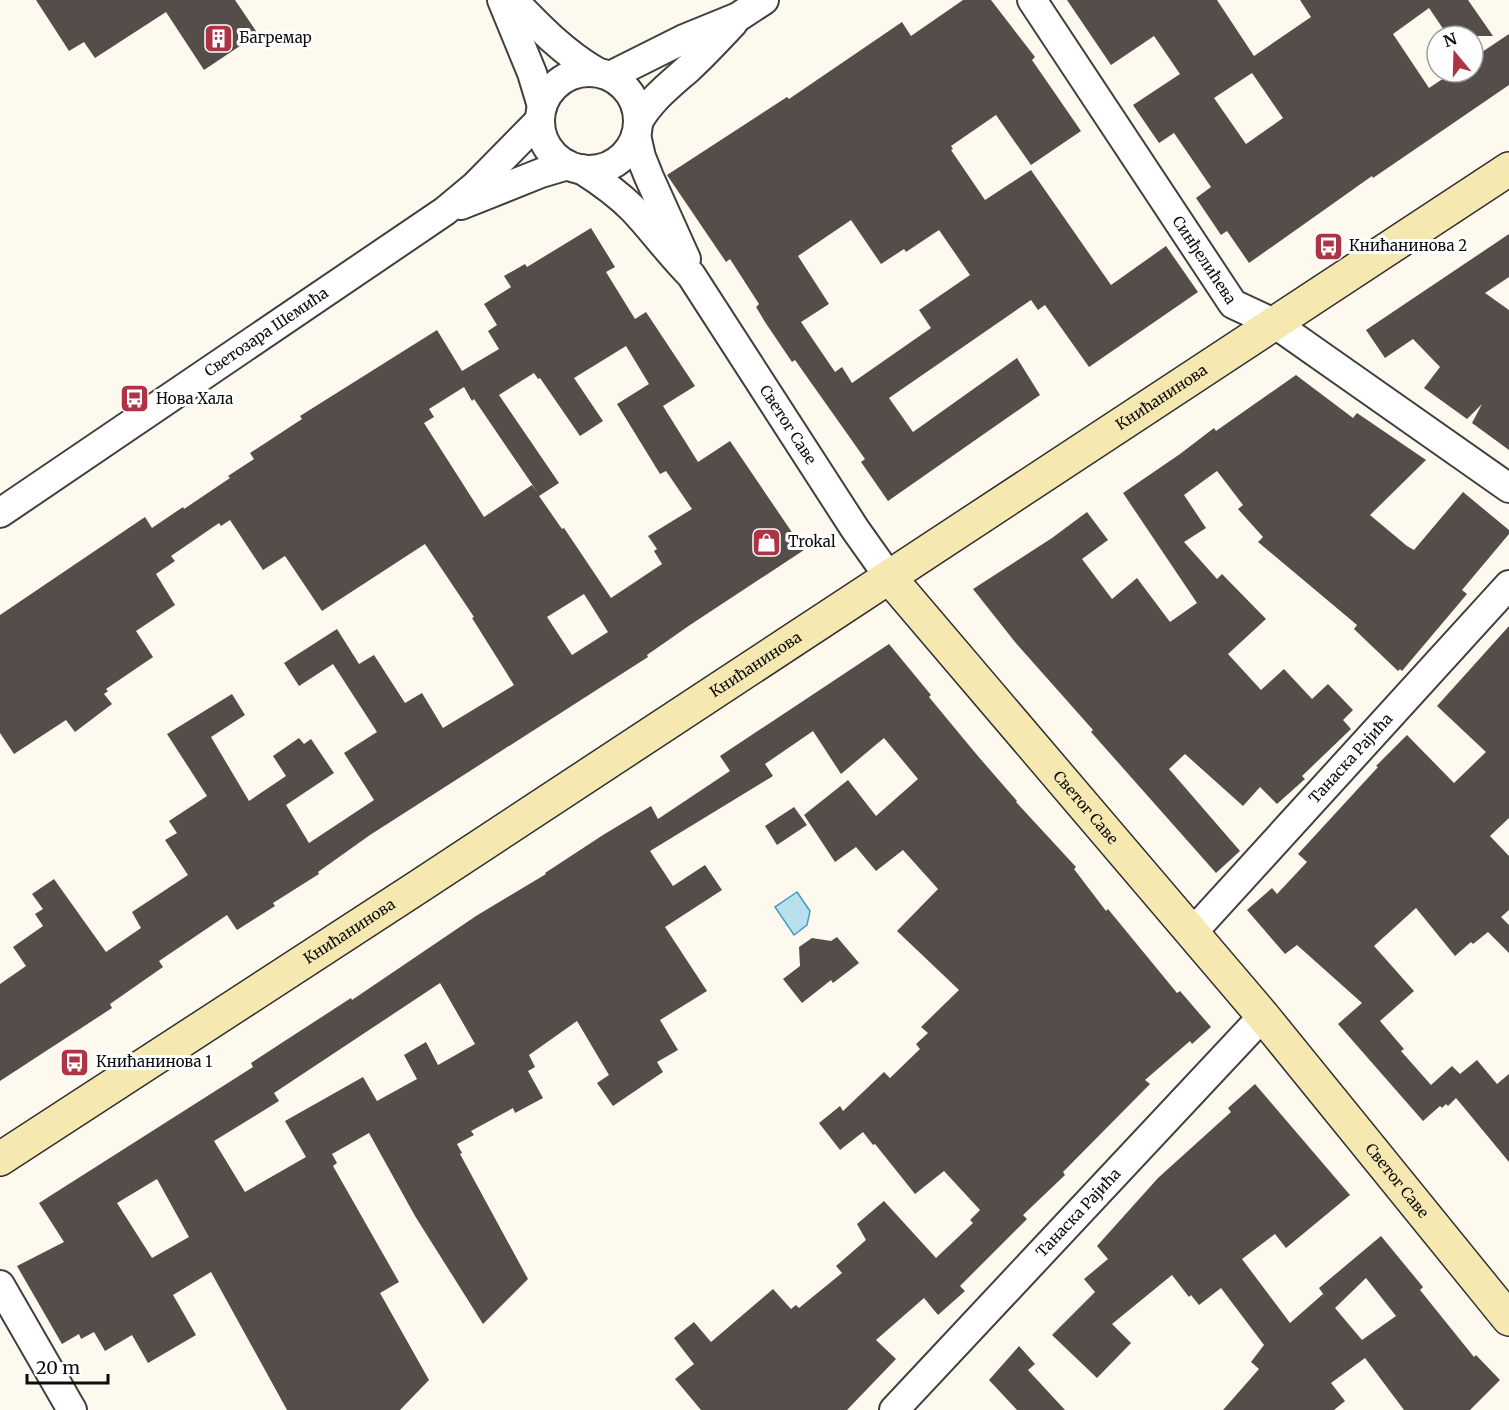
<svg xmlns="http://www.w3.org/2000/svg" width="1509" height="1410" viewBox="0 0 1509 1410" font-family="Merriweather,serif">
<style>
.water{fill:#b9e0ef;stroke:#489abe;stroke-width:1.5}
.building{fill:#544d4a;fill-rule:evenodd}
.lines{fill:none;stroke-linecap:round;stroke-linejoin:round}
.street-casing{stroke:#404040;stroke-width:32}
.secondary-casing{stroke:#2f2f2f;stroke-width:36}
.street{stroke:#fff;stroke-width:28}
.secondary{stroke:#f6e8b1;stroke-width:33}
.labels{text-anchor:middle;stroke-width:6;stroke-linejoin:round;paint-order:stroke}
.poi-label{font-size:15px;fill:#0d0d0d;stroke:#fff;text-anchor:start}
.street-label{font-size:15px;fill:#0d0d0d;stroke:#fff}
</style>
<rect width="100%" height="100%" fill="#fdf9ef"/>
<!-- water -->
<polygon class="water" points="797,892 810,911 807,925 794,935 775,907"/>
<!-- building -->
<g class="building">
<polygon points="36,0 235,0 258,34 204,70 166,12 95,58 84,42 69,51"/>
<path d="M963 0H991L1035 57 1032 60 1081 131 1031 165 996 115 951 146 953 149 951 150 985 200 1031 170 1111 285 1166 246 1198 292 1089 367 1045 305 1038 310 1031 300 889 398 913 432 1017 358 1040 395 888 501 861 462 865 459 795 360 792 362 765 322 756 307 759 304 730 259 726 262 667 175 787 97 789 99 902 22 911 36ZM851 220 881 264 904 249 906 252 939 230 970 275 919 310 931 328 852 383 842 367 835 372 801 322 829 304 798 256Z"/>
<path d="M1067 0H1217L1254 56 1311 17 1300 0H1468L1493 36H1448L1429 8 1393 34 1429 88 1453 72H1473V58L1509 34V85L1373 178 1372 176 1249 263 1227 231 1221 235 1196 198 1211 187 1174 133 1159 143 1133 105 1180 74 1154 36 1111 65ZM1252 73 1283 118 1246 144 1214 98Z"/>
<path d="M591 228 615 267 606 272 635 319 646 312 695 386 663 406 698 462 730 441 804 550 690 625 647 655 648 657 370 835 318 872 319 874 273 903 275 906 237 930 227 915 159 961 163 967 110 1004 112 1008 0 1081V984L26 966 13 947 43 926 35 914 43 909 32 894 54 879 106 952 141 928 132 912 188 875 165 840 177 833 169 821 207 796 167 734 232 694 245 715 211 737 249 801 286 776 273 756 299 738 304 744 311 739 334 773 286 805 309 843 374 800 344 753 377 732 333 664 299 686 284 663 337 629 359 664 374 655 405 703 422 693 443 728 514 685 472 618 474 617 425 544 322 611 285 556 263 570 230 520 221 526 219 523 171 556 175 561 156 574 175 605 136 631 153 657 106 689 108 691 104 694 112 704 75 732 66 720 14 754 0 733V615L145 517 152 528 183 507 184 509 230 478 228 476 254 459 250 453 302 419 300 416 437 330 462 371 499 349 488 331 497 325 484 304 511 287 504 276 525 264 527 267ZM626 346 649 384 617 404 660 474 666 471 692 509 648 536 657 549 654 551 662 564 611 598 564 528 562 529 539 496 559 483 499 395 534 373 538 379 540 378 580 436 603 421 574 378ZM464 387 472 401 474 399 538 493 532 485 484 517 424 423 434 417 429 409ZM584 594 608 632 572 655 547 617Z"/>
<polygon points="1509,234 1509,277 1485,293 1509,310 1509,450 1472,423 1482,404 1467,419 1424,388 1440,367 1413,339 1385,358 1366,330"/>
<polygon points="1296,375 1353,418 1357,413 1426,460 1370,515 1407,546 1414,550 1463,492 1509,530 1509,534 1462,590 1467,594 1402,671 1400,669 1398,671 1354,629 1357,625 1258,542 1263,537 1238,509 1243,505 1217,471 1184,495 1206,528 1184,542 1217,579 1222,574 1266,619 1228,654 1261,690 1284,669 1312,699 1328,684 1353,710 1343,720 1351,729 1302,776 1305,779 1277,804 1260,787 1243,806 1185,754 1169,769 1240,851 1216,873 1091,732 1093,730 1015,642 973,589 1052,538 1087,512 1108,540 1082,559 1112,599 1137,578 1170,622 1197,603 1123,493 1180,454 1214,428 1216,431"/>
<polygon points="1509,626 1509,818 1490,836 1509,856 1509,910 1501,917 1509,925 1509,953 1488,932 1473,944 1471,942 1455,956 1416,908 1374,946 1414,991 1380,1021 1404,1049 1401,1051 1431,1085 1452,1066 1460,1074 1477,1060 1497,1084 1509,1074 1509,1162 1456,1098 1448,1106 1446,1104 1442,1108 1440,1106 1423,1121 1338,1024 1362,1003 1297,945 1285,954 1247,910 1272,888 1277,894 1307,862 1298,854 1378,767 1376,766 1407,735 1454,783 1486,752 1437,706"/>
<path d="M889 644 931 695 929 697 977 755 1017 801 1016 802 1076 867 1074 869 1106 911 1108 909 1177 993 1180 991 1211 1027 1192 1044 1190 1041 1145 1080 1150 1084 1063 1172 1065 1175 1023 1215 1027 1219 960 1286 965 1291 938 1315 924 1298 876 1340 896 1359 847 1410H701L675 1379 694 1364 674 1338 694 1322 711 1342 773 1289 791 1309 796 1305 799 1308 842 1273 836 1266 866 1240 857 1224 884 1201 936 1258 973 1223 970 1220 980 1210 944 1171 915 1194 875 1144 873 1145 863 1132 840 1150 819 1123 840 1106 843 1111 884 1072 890 1078 920 1049 916 1044 928 1033 921 1027 959 990 897 931 938 889 903 850 876 871 856 847 835 862 804 815 848 780 876 816 918 779 884 738 841 774 813 731 765 764 773 776 650 851 673 886 705 865 722 890 665 927 707 991 660 1020 678 1050 657 1062 663 1072 613 1106 597 1083 609 1075 577 1021 529 1055 535 1067 528 1071 543 1098 515 1113 513 1108 471 1131 474 1135 457 1144 462 1153 460 1154 528 1279 483 1324 415 1216 369 1133 332 1154 337 1163 333 1166 399 1282 380 1293 429 1380 400 1410H287L211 1272 173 1295 196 1335 148 1363 132 1335 105 1351 94 1332 81 1339 79 1334 62 1344 17 1266 64 1242 39 1203 253 1067 251 1063 280 1044 351 998 352 1000 476 916 546 874 545 873 603 835 651 806 658 819 730 771 720 756ZM440 983 475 1044 438 1065 426 1042 404 1055 417 1079 377 1101 363 1077 285 1121 306 1157 245 1192 214 1141 279 1101 274 1093ZM157 1179 189 1237 152 1258 117 1203Z"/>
<polygon points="794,807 807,825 777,845 765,826"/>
<polygon points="837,937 859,963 833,983 831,980 802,1003 783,979 800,966 799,947 812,938 831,941"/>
<path d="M1255 1084 1350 1195 1286 1248 1275 1234 1242 1259 1290 1323 1323 1294 1326 1298 1319 1288 1381 1236 1423 1287 1420 1290 1474 1357 1476 1355 1500 1380 1470 1410H1404L1365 1358 1331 1383 1345 1401 1334 1410H1223L1259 1369 1251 1362 1264 1345 1221 1288 1199 1305 1191 1295 1189 1297 1172 1275 1112 1324 1131 1343 1097 1378 1052 1335 1095 1292 1084 1279 1108 1259 1097 1246 1158 1178 1231 1112 1228 1108ZM1366 1278 1396 1316 1362 1340 1335 1308Z"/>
<polygon points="1019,1346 1035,1364 1028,1370 1065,1410 1017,1410 989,1380"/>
</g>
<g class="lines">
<defs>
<g id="street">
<polyline points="502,0 532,73 542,106"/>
<path d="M513 0C539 27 564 53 597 72"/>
<path id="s1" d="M1032 0 1233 304 1274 323 1509 488"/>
<circle cx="589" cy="121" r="49"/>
<polyline points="610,76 684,39 738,17 764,0"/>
<path d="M638 122C651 99 671 84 690 67 705 53 719 38 733 23"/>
<polyline points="636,135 641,157 649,177 686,259"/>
<path id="s2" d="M581 169C600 181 617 193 633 209 653 230 670 254 691 275L855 529 889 577"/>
<polyline points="461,205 541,173 568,165"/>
<path id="s3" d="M0 513 445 211 475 186 540 120"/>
<path id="s4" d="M1192 933 1509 585"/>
<polyline points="0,1285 72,1410"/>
<path id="s5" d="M894 1410 1263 1016"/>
</g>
<g id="secondary">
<path id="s6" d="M889 577 1263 1016 1509 1319"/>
<path id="s7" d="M0 1159 418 887 1509 169"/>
</g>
</defs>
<!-- street casing -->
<use href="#street" class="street-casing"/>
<!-- secondary casing -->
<use href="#secondary" class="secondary-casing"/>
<!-- street -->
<use href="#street" class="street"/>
<!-- secondary -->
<use href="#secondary" class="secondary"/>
</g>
<!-- icons -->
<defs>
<symbol id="building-square" viewBox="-11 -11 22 22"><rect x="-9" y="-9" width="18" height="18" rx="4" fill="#ad3445" stroke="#fff"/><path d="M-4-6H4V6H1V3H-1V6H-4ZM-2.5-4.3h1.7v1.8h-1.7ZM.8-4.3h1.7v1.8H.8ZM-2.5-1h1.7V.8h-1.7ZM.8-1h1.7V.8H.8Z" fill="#fff"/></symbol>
<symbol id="bus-square" viewBox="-11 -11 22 22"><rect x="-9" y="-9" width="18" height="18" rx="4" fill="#ad3445" stroke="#fff"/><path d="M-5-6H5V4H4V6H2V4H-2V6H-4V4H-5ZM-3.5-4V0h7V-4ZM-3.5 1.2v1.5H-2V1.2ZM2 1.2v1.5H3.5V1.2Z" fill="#fff"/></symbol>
<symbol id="shop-square" viewBox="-11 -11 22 22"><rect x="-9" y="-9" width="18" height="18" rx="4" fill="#ad3445" stroke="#fff"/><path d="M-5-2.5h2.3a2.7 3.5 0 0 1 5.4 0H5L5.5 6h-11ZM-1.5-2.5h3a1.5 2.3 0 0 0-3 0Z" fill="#fff"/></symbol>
</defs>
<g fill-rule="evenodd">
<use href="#building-square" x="202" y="22" width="33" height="33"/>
<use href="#bus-square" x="1312" y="230" width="33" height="33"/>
<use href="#bus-square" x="118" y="382" width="33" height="33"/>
<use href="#shop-square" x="750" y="526" width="33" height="33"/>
<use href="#bus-square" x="58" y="1046" width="33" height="33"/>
</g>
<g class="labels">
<!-- poi labels -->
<g class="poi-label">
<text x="239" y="43">Багремар</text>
<text x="1349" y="251">Книћанинова 2</text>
<text x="156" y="404">Нова Хала</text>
<text x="788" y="547">Trokal</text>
<text x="96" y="1067">Книћанинова 1</text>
</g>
<!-- street labels -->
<g class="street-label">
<text dy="5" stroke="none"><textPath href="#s1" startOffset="312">Синђелићева</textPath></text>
<text dy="5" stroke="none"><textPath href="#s3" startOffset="322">Светозара Шемића</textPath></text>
<text dy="5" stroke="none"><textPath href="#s7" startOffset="1389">Книћанинова</textPath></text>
<text dy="5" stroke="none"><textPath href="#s2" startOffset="332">Светог Саве</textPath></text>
<text dy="5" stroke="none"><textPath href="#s7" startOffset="903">Книћанинова</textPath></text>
<text dy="5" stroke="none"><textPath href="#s4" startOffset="236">Танаска Рајића</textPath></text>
<text dy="5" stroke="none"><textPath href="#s6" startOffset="303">Светог Саве</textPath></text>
<text dy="5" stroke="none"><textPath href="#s7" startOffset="417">Книћанинова</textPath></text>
<text dy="5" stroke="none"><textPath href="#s6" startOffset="789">Светог Саве</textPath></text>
<text dy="5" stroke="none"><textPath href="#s5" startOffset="270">Танаска Рајића</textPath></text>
</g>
</g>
<!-- north arrow -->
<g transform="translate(1455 54) rotate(341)"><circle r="28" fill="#ffffff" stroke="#9e9e9e" stroke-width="1.5"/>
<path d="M0-4.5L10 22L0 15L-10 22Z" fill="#ad3445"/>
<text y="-9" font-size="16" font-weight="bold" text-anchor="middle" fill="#0d0d0d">N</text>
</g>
<!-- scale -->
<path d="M27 1374v9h81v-9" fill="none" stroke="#0d0d0d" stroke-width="3"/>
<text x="36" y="1374" font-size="18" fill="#0d0d0d" stroke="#ffffff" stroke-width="4.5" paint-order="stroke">20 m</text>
</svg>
